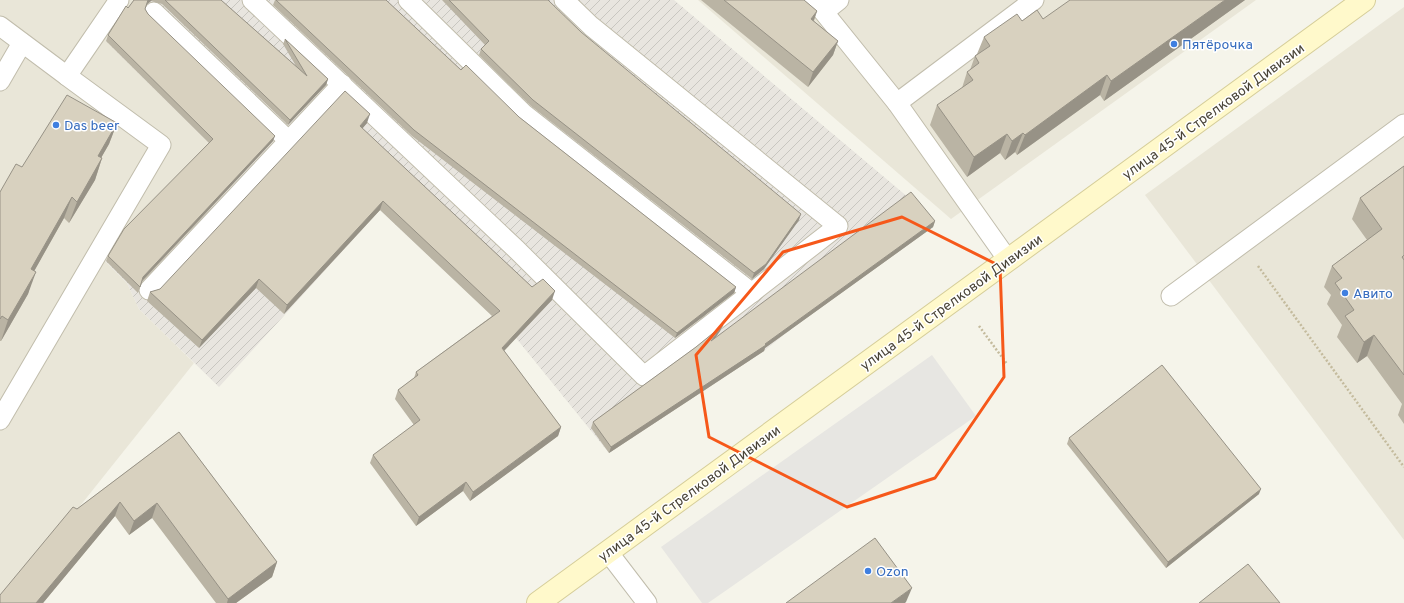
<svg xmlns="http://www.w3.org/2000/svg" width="1404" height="603" viewBox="0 0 1404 603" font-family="Overpass,sans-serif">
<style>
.residential{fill:#e9e6d8}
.industrial{fill:url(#industrial-furrows)}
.parking{fill:#e7e6e2}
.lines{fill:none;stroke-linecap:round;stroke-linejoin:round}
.service-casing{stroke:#c1bdac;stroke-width:21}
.secondary-casing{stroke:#d6ce9a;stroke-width:24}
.path{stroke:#c4bb9d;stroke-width:2.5;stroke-dasharray:2 2;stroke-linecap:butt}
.service{stroke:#fff;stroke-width:19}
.secondary{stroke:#fff9cb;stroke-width:22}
.wall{fill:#bab4a4}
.shaded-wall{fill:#979286}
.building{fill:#d8d1bf;stroke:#979286}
.marked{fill:none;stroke:#f6581a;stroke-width:3;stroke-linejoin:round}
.shop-dot{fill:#3f7fe0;stroke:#fff;stroke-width:1.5}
.labels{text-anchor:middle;stroke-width:3;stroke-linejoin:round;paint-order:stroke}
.shop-label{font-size:14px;fill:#366cbe;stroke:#fff;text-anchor:start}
.street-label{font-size:14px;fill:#4a4538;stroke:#fff}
</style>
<defs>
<pattern id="industrial-furrows" width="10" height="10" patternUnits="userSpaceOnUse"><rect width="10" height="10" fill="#e8e5df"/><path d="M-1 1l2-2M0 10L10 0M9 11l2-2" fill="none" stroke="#c8c6c0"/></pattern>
</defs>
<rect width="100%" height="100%" fill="#f5f4ea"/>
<!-- residential -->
<g class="residential">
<polygon points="0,0 135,0 211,145 100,256 127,283 139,309 194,363 68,521 0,603"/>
<polygon points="698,0 1256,0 951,219"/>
<polygon points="1404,7 1404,540 1145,195"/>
</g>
<!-- industrial -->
<polygon class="industrial" points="135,0 674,0 909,198 933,227 795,326 764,351 609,453 516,338 380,210 219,387 139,309 127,283 100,256 211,145 106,41 124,12"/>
<!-- parking -->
<polygon class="parking" points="932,355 976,416 708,603 702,603 661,547"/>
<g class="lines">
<defs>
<g id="service">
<polyline points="252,0 517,250 644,376 838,226 591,26 564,0"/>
<polyline points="408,0 524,114 752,293"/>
<polyline points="814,0 897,103 1008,260"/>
<polyline points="154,12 289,141"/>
<polyline points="824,12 839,0"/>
<polyline points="0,26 67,76 119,0"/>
<polyline points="0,81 22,43"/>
<polyline points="897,103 1034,0"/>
<polyline points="149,290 342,84"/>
<polyline points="1171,296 1404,124"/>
<polyline points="0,420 161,145 67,76"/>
<polyline points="608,552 647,603"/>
</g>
<polyline id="secondary" points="538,603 1364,0"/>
</defs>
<!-- service casing -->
<use href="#service" class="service-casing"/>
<!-- secondary casing -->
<use href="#secondary" class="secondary-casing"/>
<!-- path -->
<g class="path">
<polyline points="1258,266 1404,467"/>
<polyline points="979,326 1007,364"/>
</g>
<!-- service -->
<use href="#service" class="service"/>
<!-- secondary -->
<use href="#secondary" class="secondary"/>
</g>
<!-- wall -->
<g class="wall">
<polygon points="134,0 221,0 296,66 283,44 285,39 328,79 326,85 288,125 162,4 151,1 147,4 145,9 148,14 273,141 142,282 138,293 106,261 108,256 209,143 106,41 108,35"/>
<polygon points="275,0 386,0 461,70 519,117 736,287 734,293 675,338 412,136 273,5"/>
<polygon points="442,0 548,0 581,32 799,220 764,269 752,279 531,106 479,55 481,49 485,45"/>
<polygon points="701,0 804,0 817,11 814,21 838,41 833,55 808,87"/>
<polygon points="1245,0 1104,101 1100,95 1017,155 1015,152 1005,160 1000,153 967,177 930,125 937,105 962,88 967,72 970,70 975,56 977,54 984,37 1022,21"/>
<polygon points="117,123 109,144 101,158 102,158 95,180 69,223 64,218 34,271 28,294 1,341 0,341 0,192 22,167"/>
<polygon points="367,123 362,128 532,287 552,300 504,351 561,427 558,436 470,501 463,491 416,526 370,463 373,455 414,425 395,399 398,390 414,378 416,372 492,316 380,210 284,314 256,288 199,348 147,301 150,292 160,289"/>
<polygon points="1404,166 1404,424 1398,415 1402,404 1367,356 1357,363 1337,337 1342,325 1327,304 1331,295 1324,287 1332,266 1367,240 1352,219 1360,198"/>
<polygon points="935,221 933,227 765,348 764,351 609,453 591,428 593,422 696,347 723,325 720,331 715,338"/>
<polygon points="179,432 277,562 272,577 236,603 216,603 152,518 129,535 115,516 43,603 0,603 77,509"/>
<polygon points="1069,438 1259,494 1166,568 1067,444"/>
</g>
<!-- shaded-wall -->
<g class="shaded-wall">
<polygon points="148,0 152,0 151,1 146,5"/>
<polygon points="1225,0 1245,0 1104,101 1111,81"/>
<polygon points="817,11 812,25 811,19"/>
<polygon points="838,41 833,55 808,87 813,72"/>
<polygon points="1107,75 1100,95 1017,155 1025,135"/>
<polygon points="328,79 326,85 288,125 290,120"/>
<polygon points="370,114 367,123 357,135 360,126"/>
<polygon points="117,123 109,144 90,177 98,156"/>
<polygon points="1023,133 1015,152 1005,160 1012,141"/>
<polygon points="1007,134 1000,153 967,177 974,157"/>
<polygon points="275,136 273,141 141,282 143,277"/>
<polygon points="102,158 95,180 69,223 77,202"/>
<polygon points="72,197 64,218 23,291 31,269"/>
<polygon points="383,201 380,210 284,314 287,305"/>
<polygon points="801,214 799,220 764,269 752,279 754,273"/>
<polygon points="935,221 933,227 765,348 764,351 609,453 611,447 765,344"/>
<polygon points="36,272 28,294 1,341 8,320"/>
<polygon points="259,279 256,288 199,348 202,340"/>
<polygon points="736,287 734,293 675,338 677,333"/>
<polygon points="555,291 552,300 499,356 502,348"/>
<polygon points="723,325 720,331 709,347 711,341"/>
<polygon points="1374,335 1367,356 1357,363 1364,342"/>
<polygon points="561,427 558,436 470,501 473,492"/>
<polygon points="466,482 463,491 416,526 419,517"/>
<polygon points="1261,489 1259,494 1166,568 1168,562"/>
<polygon points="120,502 115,516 43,603 36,603"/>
<polygon points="157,503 152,518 129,535 134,521"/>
<polygon points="277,562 272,577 236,603 227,603 228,599"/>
<polygon points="912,588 906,602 905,603 891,603"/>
</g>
<!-- building -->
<g class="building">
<polygon points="134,0 148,0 145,9 148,14 275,136 143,277 140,287 108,256 124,229 213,139 108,35 126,6 128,8"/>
<polygon points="165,0 221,0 307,76 285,39 328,79 290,120"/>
<polygon points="276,0 386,0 461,70 466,65 519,117 736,287 677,333 414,130"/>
<polygon points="449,0 548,0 581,32 801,214 766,264 754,273 533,100 481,49 489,41"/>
<polygon points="724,0 804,0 817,11 811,19 838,41 813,72"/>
<polygon points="1070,0 1225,0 1111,81 1107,75 1025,135 1023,133 1012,141 1007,134 974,157 937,105 973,80 967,72 979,63 975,56 990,46 984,37 1017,14 1022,21 1037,10 1043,19"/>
<polygon points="345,91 370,114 360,126 532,287 543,279 555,291 502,348 561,427 473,492 466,482 419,517 373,455 420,420 398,390 418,375 416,372 500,311 383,201 287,305 259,279 202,340 150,292 160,289"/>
<polygon points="67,95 117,123 98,156 102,158 77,202 72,197 31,269 36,272 8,320 2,316 0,319 0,192 16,164 22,167"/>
<polygon points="1404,166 1404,255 1402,257 1404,260 1404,375 1374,335 1364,342 1345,316 1354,310 1335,283 1342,278 1332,266 1382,229 1360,198"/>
<polygon points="911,192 935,221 765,344 766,345 611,447 593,422 696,347 723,325 711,341"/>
<polygon points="1162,365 1261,489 1168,562 1069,438"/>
<polygon points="179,432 277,562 228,599 157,503 134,521 120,502 36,603 0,603 0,595 73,507 77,509"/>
<polygon points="875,538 912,588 891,603 786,603"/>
<polygon points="1248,564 1280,603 1199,603"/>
</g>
<!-- marked area -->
<path class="marked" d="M902 217 1000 266 1004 377 935 478 847 507 709 437 696 355 783 252Z"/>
<!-- markers -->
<g class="shop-dot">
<circle cx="1174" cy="44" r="4"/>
<circle cx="56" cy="125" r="4"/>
<circle cx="1345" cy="293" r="4"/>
<circle cx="868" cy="571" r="4"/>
</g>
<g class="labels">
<!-- shop labels -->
<g class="shop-label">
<text x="1182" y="49">Пятёрочка</text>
<text x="64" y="130">Das beer</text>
<text x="1353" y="298">Авито</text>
<text x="876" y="576">Ozon</text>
</g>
<!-- street labels -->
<g class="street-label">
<text transform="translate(1213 111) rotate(-36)" y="5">улица 45-й Стрелковой Дивизии</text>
<text transform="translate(951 302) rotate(-36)" y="5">улица 45-й Стрелковой Дивизии</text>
<text transform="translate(689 493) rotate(-36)" y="5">улица 45-й Стрелковой Дивизии</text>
</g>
</g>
</svg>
